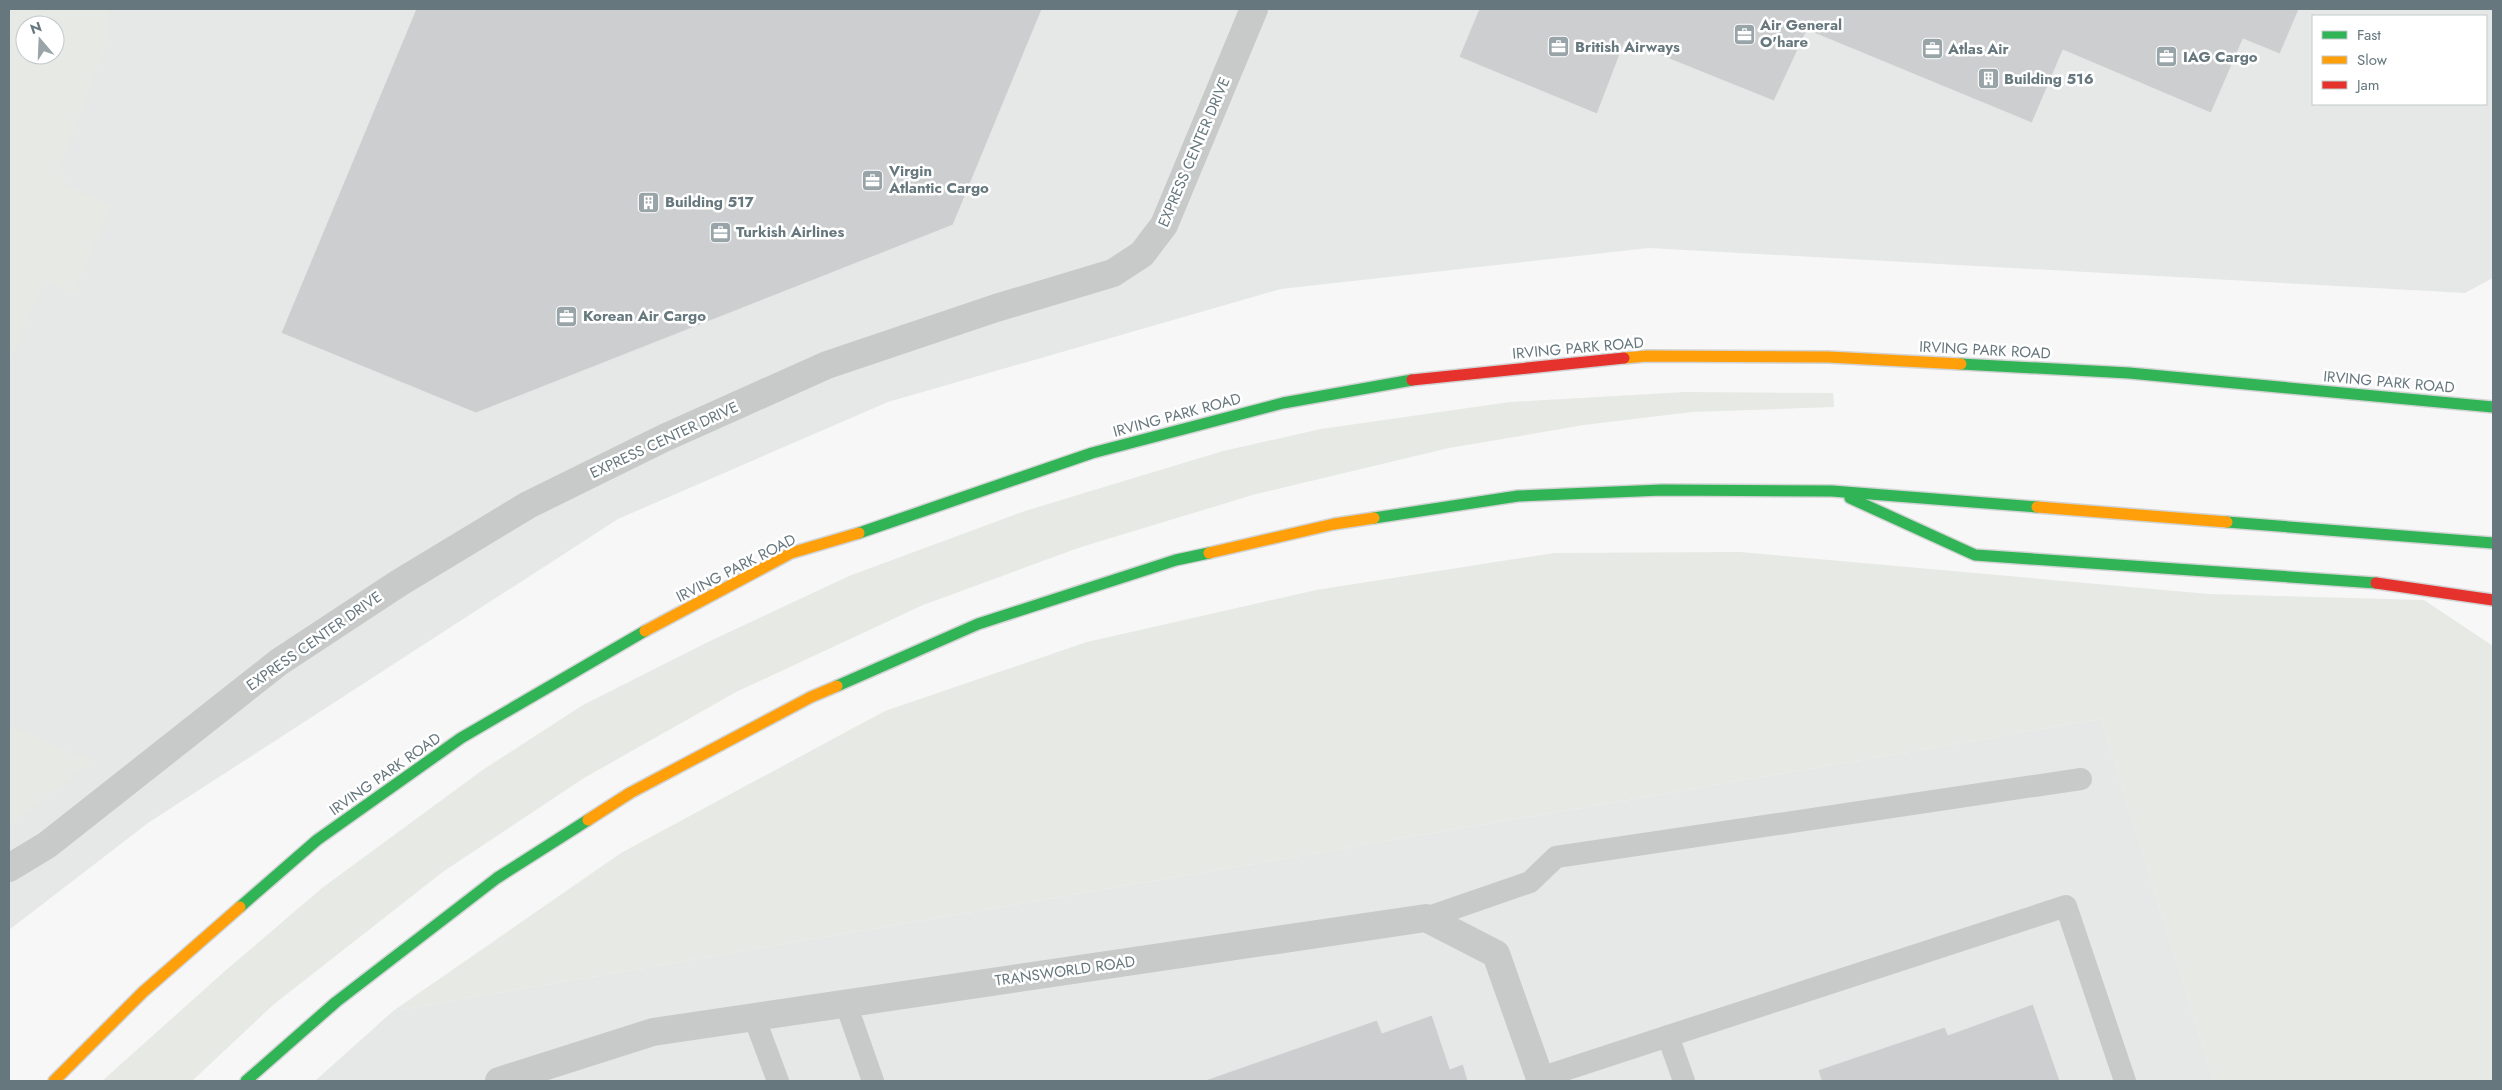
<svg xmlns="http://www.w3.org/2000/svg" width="2502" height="1090" viewBox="0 0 2502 1090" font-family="Jost,sans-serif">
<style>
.built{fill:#e6e8e7;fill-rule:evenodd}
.green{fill:#e6e9e4;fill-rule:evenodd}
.building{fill:#cccecf;stroke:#e6e6e6}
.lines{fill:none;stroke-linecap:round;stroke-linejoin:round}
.fast-casing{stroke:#d2d3d4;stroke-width:14}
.slow-casing{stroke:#d2d3d4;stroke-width:14}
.jam-casing{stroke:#d2d3d4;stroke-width:14}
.lane{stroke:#c8caca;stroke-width:22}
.street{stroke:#c8caca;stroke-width:28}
.fast{stroke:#30b455;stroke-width:11}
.slow{stroke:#ff9f0a;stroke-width:11}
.jam{stroke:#e5322d;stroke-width:11}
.labels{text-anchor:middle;stroke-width:5;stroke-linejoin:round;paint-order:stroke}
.poi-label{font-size:15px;font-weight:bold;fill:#66777e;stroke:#fff;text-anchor:start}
.street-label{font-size:15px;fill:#66777e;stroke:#fff}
</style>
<rect width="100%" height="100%" fill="#f7f7f7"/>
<!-- built -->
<g class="built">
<path d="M9 9H2493V278L2465 293 1649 248 1281 289 888 402 618 519 148 823 9 930ZM2313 16H2486V104H2313ZM25 25H55V55H25Z"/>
<polygon points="2101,719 2214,1081 315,1081 393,1011"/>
</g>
<!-- green -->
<g class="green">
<path d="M9 9H110L103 55 61 162 66 186 111 205 75 292 44 281 9 364ZM25 25H55V55H25Z"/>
<polygon points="1685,392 1833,393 1834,407 1692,412 1584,425 1449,448 1256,494 1081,547 923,605 736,692 584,778 444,871 273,1005 192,1081 102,1081 225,971 322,888 484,769 583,705 706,643 849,576 1025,511 1223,451 1321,429 1510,402"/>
<polygon points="1740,552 2209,594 2424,600 2493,646 2493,1081 2214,1081 2101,719 393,1011 621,853 885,711 1087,642 1316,590 1554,553"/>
<polygon points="9,725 93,761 9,826"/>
</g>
<!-- building -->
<g class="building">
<polygon points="416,9 1042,9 953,225 476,413 281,333"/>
<polygon points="1479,9 2299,9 2280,54 2243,39 2211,113 2063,50 2032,123 1807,30 1774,101 1625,41 1597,114 1459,57"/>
<polygon points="2033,1004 2060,1081 1817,1081 1821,1080 1818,1070 1945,1027 1948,1035"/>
<polygon points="1432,1015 1450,1069 1463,1064 1468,1081 1203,1081 1377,1020 1382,1033"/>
</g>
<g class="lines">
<defs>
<g id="fast">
<polyline points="1961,364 2129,373 2493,407"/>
<polyline points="1850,498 1975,555 2376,583"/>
<polyline points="1374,518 1518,496 1662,490 1832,491 2037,507"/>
<polyline points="2227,522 2493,543"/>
<polyline points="859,533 1092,453 1283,403 1412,380"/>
<polyline points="837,686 978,624 1176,560 1209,553"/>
<polyline points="240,907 317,840 461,738 645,631"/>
<polyline points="246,1081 336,1002 497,878 588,820"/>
</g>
<g id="slow">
<polyline points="1624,358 1647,356 1828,357 1961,364"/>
<polyline points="2037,507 2227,522"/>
<polyline points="1209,553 1334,524 1374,518"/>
<polyline points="645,631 791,553 859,533"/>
<polyline points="588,820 630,793 811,697 837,686"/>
<polyline points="54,1081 143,992 240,907"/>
</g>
<g id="jam">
<polyline points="1412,380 1624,358"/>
<polyline points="2376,583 2493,600"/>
</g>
</defs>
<!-- fast casing -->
<use href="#fast" class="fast-casing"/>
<!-- slow casing -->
<use href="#slow" class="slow-casing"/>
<!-- jam casing -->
<use href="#jam" class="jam-casing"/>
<!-- lane -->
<g class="lane">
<polyline points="1426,918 1530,882 1556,857 2081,779"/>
<polyline points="846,1004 873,1081"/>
<polyline points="754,1017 778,1081"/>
<polyline points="1668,1036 1684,1081"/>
<polyline points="1540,1078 2066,906 2125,1081"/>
</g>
<!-- street -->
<g class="street">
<polyline points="9,868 47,845 279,662 399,583 528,505 664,438 827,365 996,308 1113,273 1142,254 1164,225 1254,9"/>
<polyline points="499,1081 653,1032 1426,918 1496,954 1541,1081"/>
</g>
<!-- fast -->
<use href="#fast" class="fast"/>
<!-- slow -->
<use href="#slow" class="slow"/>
<!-- jam -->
<use href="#jam" class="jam"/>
</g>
<!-- icons -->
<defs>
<symbol id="office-square" viewBox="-11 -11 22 22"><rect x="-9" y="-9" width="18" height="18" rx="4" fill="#99a4a8" stroke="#fff"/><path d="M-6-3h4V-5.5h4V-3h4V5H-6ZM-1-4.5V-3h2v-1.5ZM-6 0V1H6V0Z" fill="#fff"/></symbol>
<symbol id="building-square" viewBox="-11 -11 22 22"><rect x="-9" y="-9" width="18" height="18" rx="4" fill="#99a4a8" stroke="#fff"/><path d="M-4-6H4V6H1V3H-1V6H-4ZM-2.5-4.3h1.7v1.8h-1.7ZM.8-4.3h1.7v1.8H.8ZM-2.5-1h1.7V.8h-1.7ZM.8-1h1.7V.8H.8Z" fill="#fff"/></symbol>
</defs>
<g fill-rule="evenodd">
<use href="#office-square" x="1732" y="22" width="25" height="25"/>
<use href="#office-square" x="1546" y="34" width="25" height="25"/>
<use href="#office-square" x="1920" y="36" width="25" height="25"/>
<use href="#office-square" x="2154" y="44" width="25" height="25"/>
<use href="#building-square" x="1976" y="66" width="25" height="25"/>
<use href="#office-square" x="860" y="168" width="25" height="25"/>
<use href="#building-square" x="636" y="190" width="25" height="25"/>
<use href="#office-square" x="708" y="220" width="25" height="25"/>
<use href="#office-square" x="554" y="304" width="25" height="25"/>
</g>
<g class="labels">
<!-- poi labels -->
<g class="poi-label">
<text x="1760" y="30">Air General<tspan x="1760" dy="17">O'hare</tspan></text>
<text x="1575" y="52">British Airways</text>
<text x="1948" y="54">Atlas Air</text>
<text x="2183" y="62">IAG Cargo</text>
<text x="2004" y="84">Building 516</text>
<text x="889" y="176">Virgin<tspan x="889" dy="17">Atlantic Cargo</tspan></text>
<text x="665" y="207">Building 517</text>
<text x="736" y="237">Turkish Airlines</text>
<text x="583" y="321">Korean Air Cargo</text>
</g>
<!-- street labels -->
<g class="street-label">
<text transform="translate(1194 152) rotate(-67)" y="5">EXPRESS CENTER DRIVE</text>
<text transform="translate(1578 348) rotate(-5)" y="5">IRVING PARK ROAD</text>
<text transform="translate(1985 350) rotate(3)" y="5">IRVING PARK ROAD</text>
<text transform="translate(2389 382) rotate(5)" y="5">IRVING PARK ROAD</text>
<text transform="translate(1177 415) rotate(-15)" y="5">IRVING PARK ROAD</text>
<text transform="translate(664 440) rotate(-25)" y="5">EXPRESS CENTER DRIVE</text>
<text transform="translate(736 568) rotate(-27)" y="5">IRVING PARK ROAD</text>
<text transform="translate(314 641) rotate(-35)" y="5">EXPRESS CENTER DRIVE</text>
<text transform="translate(385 774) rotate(-35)" y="5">IRVING PARK ROAD</text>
<text transform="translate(1065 971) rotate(-8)" y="5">TRANSWORLD ROAD</text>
</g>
</g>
<!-- border -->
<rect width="2502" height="1090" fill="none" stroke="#66777e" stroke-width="20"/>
<!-- legend -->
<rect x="2312" y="15" width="175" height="90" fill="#ffffff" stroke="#c2c9cb"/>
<rect x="2322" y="31" width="25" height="8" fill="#30b455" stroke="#c2c9cb"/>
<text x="2357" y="40" font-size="15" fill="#66777e">Fast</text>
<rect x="2322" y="56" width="25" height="8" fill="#ff9f0a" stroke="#c2c9cb"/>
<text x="2357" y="65" font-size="15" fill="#66777e">Slow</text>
<rect x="2322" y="81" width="25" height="8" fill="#e5322d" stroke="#c2c9cb"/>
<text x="2357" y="90" font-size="15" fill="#66777e">Jam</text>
<!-- north arrow -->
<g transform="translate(40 40) rotate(341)"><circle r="24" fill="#ffffff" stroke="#c2c9cb"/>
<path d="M0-4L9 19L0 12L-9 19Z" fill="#99a4a8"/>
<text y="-8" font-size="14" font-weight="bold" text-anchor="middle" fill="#66777e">N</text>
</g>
</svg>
